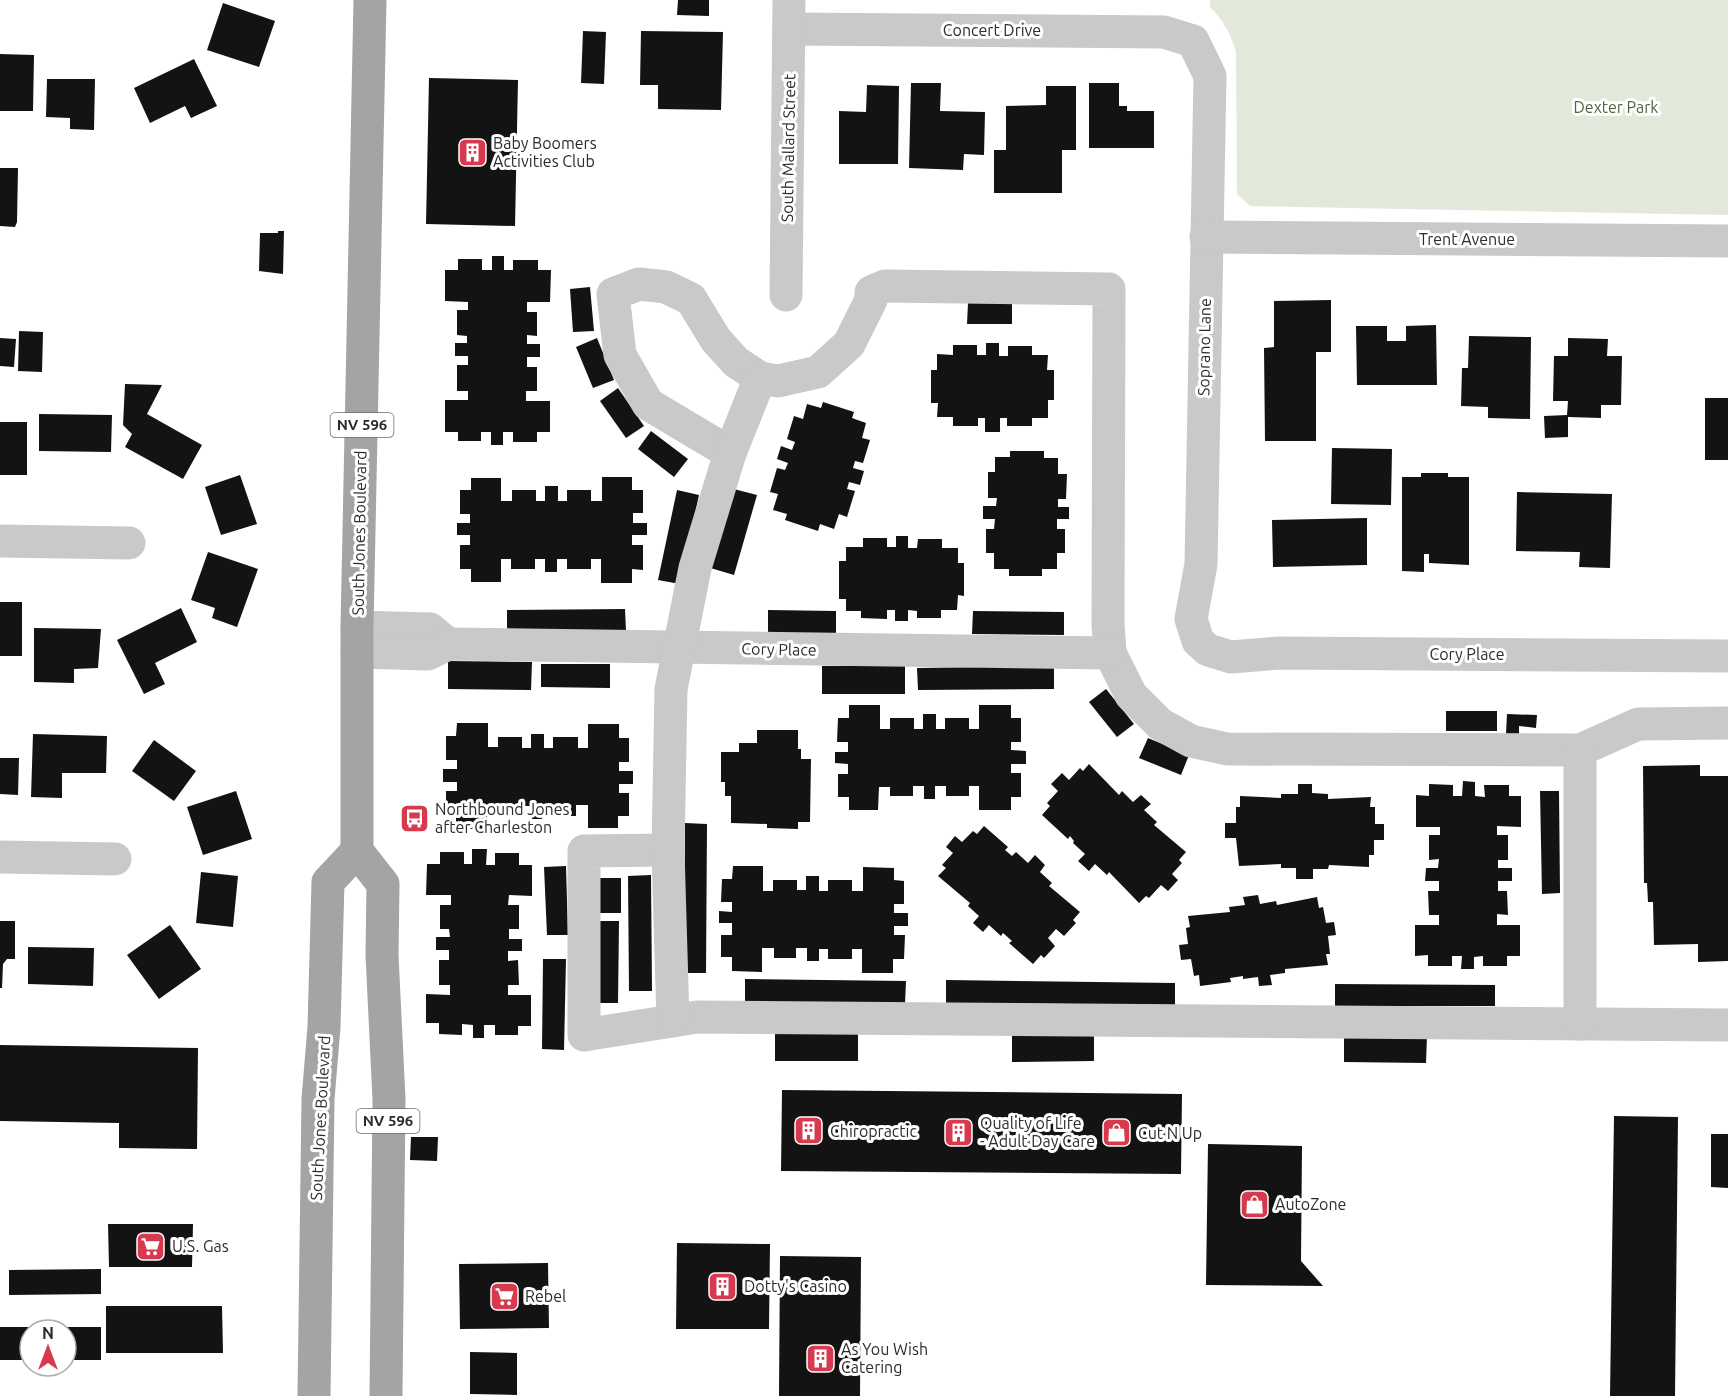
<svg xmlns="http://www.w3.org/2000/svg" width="1728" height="1396" viewBox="0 0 1728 1396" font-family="Ubuntu,sans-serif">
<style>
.green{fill:#e3e9da}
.building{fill:#131313}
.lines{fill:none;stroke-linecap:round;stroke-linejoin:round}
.minor{stroke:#c9c9c9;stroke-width:33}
.major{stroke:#a4a4a4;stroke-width:33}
.labels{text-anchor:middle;stroke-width:6;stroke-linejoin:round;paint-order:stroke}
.shield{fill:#fff;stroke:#6b6b6b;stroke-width:1.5}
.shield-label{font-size:15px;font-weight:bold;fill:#2c2c2c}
.street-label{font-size:16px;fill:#2c2c2c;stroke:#fff}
.park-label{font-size:16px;fill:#51643d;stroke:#fff}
.poi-label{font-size:16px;fill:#2c2c2c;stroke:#fff;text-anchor:start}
</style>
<rect width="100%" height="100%" fill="#fff"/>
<!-- green -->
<path class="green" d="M1210 0H1728V215L1250 206 1237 194 1236 52C1231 34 1223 20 1210 7Z"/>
<!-- building -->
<g class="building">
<polygon points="678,0 709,0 709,16 677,15"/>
<polygon points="223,3 275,21 259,67 207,50"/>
<polygon points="583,31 606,32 604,84 581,83"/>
<polygon points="641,31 723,32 721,110 658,109 658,85 640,85"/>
<polygon points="0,54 34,55 33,111 0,111"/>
<polygon points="194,59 217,106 191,118 185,106 150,123 134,88"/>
<polygon points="429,78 518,80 515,226 426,224"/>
<polygon points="47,79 95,79 94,130 70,129 70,118 46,117"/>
<polygon points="911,83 941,83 940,111 985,112 984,155 964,154 963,170 909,168"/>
<polygon points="1089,83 1119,83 1119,106 1127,106 1127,111 1154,111 1154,148 1089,148"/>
<polygon points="867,85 899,86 898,164 839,164 839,111 866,112"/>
<polygon points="1046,86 1076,86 1076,150 1062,150 1062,193 994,193 994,150 1006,150 1006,106 1046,105"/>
<polygon points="0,168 18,168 17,222 15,227 0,226"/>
<polygon points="278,231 284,231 283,274 259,271 260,233 278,233"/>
<polygon points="492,256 504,256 504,270 513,270 513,260 538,260 538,270 551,270 550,302 527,302 527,312 537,312 537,336 527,335 527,344 540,344 540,357 527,357 527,367 537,367 537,391 526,391 526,401 550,401 550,432 537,432 537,442 513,442 513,432 503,432 503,445 491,445 491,432 481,432 481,441 458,441 458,432 445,432 445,400 468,400 468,391 457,391 457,365 468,365 468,356 455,356 455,343 467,343 467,336 457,335 457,310 468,310 468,302 445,301 445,270 458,270 458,259 482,259 482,270 492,270"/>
<polygon points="590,287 594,331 573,332 570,289"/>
<polygon points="1331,300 1331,352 1316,352 1316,441 1265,441 1264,348 1274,347 1274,301"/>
<polygon points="968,303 1012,303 1012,324 967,324"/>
<polygon points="1436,325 1437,385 1357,385 1356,326 1387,326 1387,341 1406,341 1406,326"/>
<polygon points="19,331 43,332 42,372 18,371"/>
<polygon points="1469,336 1531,337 1530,419 1488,418 1488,407 1461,406 1462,368 1468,368"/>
<polygon points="0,338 16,339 14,367 0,366"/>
<polygon points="597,338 614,380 593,388 576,347"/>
<polygon points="1568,338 1608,339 1607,356 1622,356 1621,405 1601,405 1601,418 1568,417 1568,437 1545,438 1544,416 1567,415 1568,401 1553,401 1554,356 1568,356"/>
<polygon points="986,343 999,343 999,356 1008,356 1008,346 1032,346 1032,355 1048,355 1047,370 1054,370 1054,400 1048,400 1048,418 1032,418 1032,426 1007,426 1007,418 1000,418 1000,432 985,432 985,418 978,418 978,426 953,426 953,417 937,417 938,403 931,403 931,370 937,370 937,354 953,355 953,345 977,345 977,355 986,355"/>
<polygon points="125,384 162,385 147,414 202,445 183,479 125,447 132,434 123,425"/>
<polygon points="618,388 644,426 626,438 600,401"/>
<rect x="1705" y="398" width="23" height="62"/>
<polygon points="823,402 854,412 852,418 866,423 862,438 870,440 863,463 855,461 853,468 864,471 860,485 849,482 847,489 855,491 847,517 839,514 834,529 820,524 818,531 785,520 787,514 773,510 778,494 770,492 777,468 785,470 788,463 777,459 781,446 792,450 795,442 787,439 794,416 803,419 807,404 821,408"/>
<polygon points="39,414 112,415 111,452 39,451"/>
<rect x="0" y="422" width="27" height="53"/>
<polygon points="651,431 688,459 674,477 638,449"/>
<polygon points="1332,448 1392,449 1391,505 1331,504"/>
<polygon points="1010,451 1044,451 1044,458 1058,458 1058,474 1067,474 1066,499 1058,499 1058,507 1069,507 1069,519 1057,519 1057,529 1065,529 1065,553 1057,553 1057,569 1042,569 1042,576 1009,576 1009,569 994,569 994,553 986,553 986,529 994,529 995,519 983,519 983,506 996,506 997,498 988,498 988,472 995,472 995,457 1010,457"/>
<polygon points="1421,473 1448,473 1448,477 1469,477 1469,565 1429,563 1429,554 1424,554 1424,572 1402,571 1402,477 1421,477"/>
<polygon points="240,475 257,524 221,535 205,487"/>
<polygon points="602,477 632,477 632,490 643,490 643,513 633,513 633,523 647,523 647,535 632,535 632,545 643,545 643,570 632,569 632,583 601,583 601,559 591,559 591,569 567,569 567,559 557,559 557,572 545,572 545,559 535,559 535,569 511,569 511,559 501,559 501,582 471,582 471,569 460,569 460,545 470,545 470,535 457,535 457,523 470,523 470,514 460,514 460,490 471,490 471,478 501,478 501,501 512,501 512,490 536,490 536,501 545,501 545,486 558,486 558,501 567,501 567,490 591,490 591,501 602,501"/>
<polygon points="730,488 757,495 734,575 707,567"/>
<polygon points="677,490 699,495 680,584 658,580"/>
<polygon points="1517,492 1612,494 1610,568 1579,567 1580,552 1516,551"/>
<polygon points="1367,518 1367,565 1273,567 1272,520"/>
<polygon points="896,536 908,536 908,548 917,548 918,539 942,539 942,548 958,548 958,563 964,563 964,596 958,595 957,610 941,610 941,618 917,618 917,611 908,610 908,621 895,621 895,610 887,610 887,619 861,618 861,611 846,611 846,599 839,599 839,561 846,561 846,547 863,547 863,538 887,538 887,547 896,547"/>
<polygon points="208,552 258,569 237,627 212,618 215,608 191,600"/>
<rect x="0" y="602" width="22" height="54"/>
<polygon points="181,608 197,642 155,663 165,684 144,694 117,640"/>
<polygon points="625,609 626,631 507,633 507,610"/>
<polygon points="768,610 836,611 836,633 768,633"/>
<polygon points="973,611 1064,612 1064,635 972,634"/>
<polygon points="34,628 101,629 98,668 74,669 74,683 34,682"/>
<polygon points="448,661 532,662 531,690 448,689"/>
<polygon points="541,664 610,664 610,688 541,687"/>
<rect x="822" y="666" width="83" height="28"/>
<polygon points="1054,666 1054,689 918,690 917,668"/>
<polygon points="1106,689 1134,724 1117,737 1089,702"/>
<polygon points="849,705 880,705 880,729 890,729 890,718 914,718 914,729 923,729 923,714 936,714 936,729 945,729 945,718 969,718 969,729 979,729 979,705 1011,705 1011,718 1021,718 1021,742 1011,742 1011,750 1026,751 1026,764 1011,764 1011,773 1021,773 1021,797 1011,797 1011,810 979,810 979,786 969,786 969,796 946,796 946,786 935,786 935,799 924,799 924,786 913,786 913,796 890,796 890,787 879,787 878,810 849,810 849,797 838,797 838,774 848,774 848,764 835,763 835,752 848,752 848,742 837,742 838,718 849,718"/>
<rect x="1446" y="711" width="51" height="20"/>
<polygon points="1507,714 1537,715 1536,728 1519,726 1519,734 1506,734"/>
<polygon points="457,723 488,723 488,747 498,747 498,737 522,737 522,748 531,748 531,734 544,734 544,748 553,748 553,737 578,737 578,748 588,748 588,724 619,724 619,738 629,738 629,762 619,762 619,771 633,771 633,784 619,784 619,793 629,793 629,816 618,816 618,828 588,828 588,805 576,805 576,816 554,816 554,806 542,806 542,819 532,819 532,806 521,806 521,816 498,816 498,805 487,805 487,829 456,829 456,816 446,816 446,791 457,791 457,782 443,782 443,769 457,769 457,760 446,760 446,736 456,736"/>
<polygon points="757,730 798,730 798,749 801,749 801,759 811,759 810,822 798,822 798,829 767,828 767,824 731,823 731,796 725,796 725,782 721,782 721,752 739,752 739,743 757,743"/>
<polygon points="33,734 107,736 106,773 62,773 62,798 31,797"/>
<polygon points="1148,738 1189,755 1181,775 1139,758"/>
<polygon points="154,740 196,771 174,801 132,771"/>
<polygon points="0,758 19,758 18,795 0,794"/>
<polygon points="1089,764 1119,795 1122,791 1133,802 1141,795 1151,804 1144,810 1157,822 1154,825 1186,852 1179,860 1182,863 1172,874 1178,880 1168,891 1161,885 1149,898 1146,896 1139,903 1109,872 1107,875 1095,864 1089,871 1078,861 1085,854 1073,843 1074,841 1070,836 1068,839 1042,815 1050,806 1047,803 1058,791 1051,784 1062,773 1069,780 1080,768 1083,771"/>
<polygon points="1700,765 1700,776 1728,776 1728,961 1698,962 1698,944 1654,945 1653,902 1648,902 1647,883 1644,883 1643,766"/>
<polygon points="1463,781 1475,782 1475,796 1485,797 1484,785 1509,785 1509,796 1521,796 1521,827 1497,826 1497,835 1508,835 1508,860 1498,860 1498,868 1512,868 1512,881 1498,881 1498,891 1507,891 1508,915 1497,914 1497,925 1520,925 1520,956 1507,956 1507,966 1483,966 1483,956 1474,957 1474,969 1461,969 1462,956 1452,956 1452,966 1428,966 1428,955 1415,956 1415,925 1439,925 1439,915 1429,915 1428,891 1439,891 1439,881 1425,881 1426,868 1438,868 1439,859 1429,860 1429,835 1440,835 1440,827 1416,827 1416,795 1429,796 1429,784 1453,785 1453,796 1462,796"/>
<polygon points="1298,784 1312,784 1312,793 1328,794 1328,799 1371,797 1370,807 1375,807 1375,824 1384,824 1384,840 1374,840 1374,855 1369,855 1369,867 1329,865 1328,869 1313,869 1313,879 1296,879 1296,868 1281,868 1281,864 1239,866 1236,838 1225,838 1225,823 1236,823 1236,807 1240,807 1240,796 1281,798 1281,794 1298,794"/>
<polygon points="236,791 252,839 203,855 187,807"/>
<polygon points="1540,791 1559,791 1560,893 1542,894"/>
<polygon points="685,823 707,824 706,973 684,973"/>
<polygon points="984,826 1008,847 1005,850 1012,856 1016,852 1028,863 1035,855 1045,865 1040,872 1052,883 1049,886 1080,912 1073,920 1076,923 1064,936 1056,929 1048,938 1055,946 1044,958 1041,955 1033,964 1009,943 1012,941 1003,933 1001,936 989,925 983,932 973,923 979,916 968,906 970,903 938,876 946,868 942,865 953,853 946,847 955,836 962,842 973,831 977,834"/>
<polygon points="472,849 487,849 486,865 495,865 495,853 519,853 519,865 532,865 532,896 509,895 508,905 519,905 519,929 509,929 509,939 522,939 522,951 508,951 508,961 518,960 519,985 508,985 508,995 531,995 531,1026 518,1026 518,1035 495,1035 495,1025 484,1025 484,1038 473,1038 473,1025 462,1024 462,1035 439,1034 439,1023 426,1023 426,994 450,995 450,985 439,985 439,960 449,960 449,950 436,950 436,937 450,937 449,929 440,929 440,905 451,905 451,895 426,895 427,864 440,864 440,852 464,852 464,864 472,864"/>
<polygon points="566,866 568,935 547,935 544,867"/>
<polygon points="733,866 763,866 763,891 773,891 773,880 797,880 797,890 806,890 806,876 819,876 819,891 828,891 828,880 852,880 852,891 863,891 863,867 894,868 894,880 904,881 904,904 894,904 894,913 908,913 908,926 894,926 894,935 905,935 904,959 893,959 893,973 862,973 862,949 852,949 852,959 828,959 828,949 819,949 819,961 807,961 807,948 796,948 796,958 774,958 774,948 762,948 762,972 732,971 732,957 721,957 721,935 732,935 732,923 719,923 719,911 732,912 732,902 721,902 722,879 732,879"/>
<polygon points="201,872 238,876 233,927 196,923"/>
<polygon points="651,875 652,991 629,991 628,876"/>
<rect x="599" y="878" width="22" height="35"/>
<polygon points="1258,895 1260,904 1276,901 1277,905 1317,897 1319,908 1323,907 1326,923 1334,922 1336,935 1328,936 1330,954 1326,954 1328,965 1285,969 1285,973 1270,975 1272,985 1259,986 1258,977 1243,979 1243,976 1230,978 1231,982 1200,986 1199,975 1194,976 1191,959 1181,960 1179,945 1188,944 1186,928 1190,927 1188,916 1230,912 1229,907 1245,905 1243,897"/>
<polygon points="0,921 15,921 15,959 7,959 3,964 2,988 0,988"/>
<polygon points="592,921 619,921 618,1003 591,1003"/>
<polygon points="170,925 201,969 159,999 127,955"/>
<polygon points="28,947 94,948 93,986 28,984"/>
<polygon points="543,959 566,959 564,1050 542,1049"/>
<polygon points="745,979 906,981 905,1004 745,1002"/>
<polygon points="946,980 1175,983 1175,1005 946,1003"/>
<polygon points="1335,984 1495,985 1495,1006 1335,1006"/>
<rect x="775" y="1033" width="83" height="28"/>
<polygon points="1012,1034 1094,1034 1094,1061 1012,1062"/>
<polygon points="1344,1035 1427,1036 1426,1063 1344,1062"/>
<polygon points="0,1045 198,1048 197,1149 119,1148 119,1123 0,1121"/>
<polygon points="782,1090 1182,1094 1181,1174 781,1171"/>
<polygon points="1614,1116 1678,1117 1675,1396 1610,1396"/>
<polygon points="1711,1134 1728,1134 1728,1188 1711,1187"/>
<polygon points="411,1137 438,1137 437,1161 410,1160"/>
<polygon points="1208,1144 1302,1146 1301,1261 1323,1286 1206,1285"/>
<polygon points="108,1224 193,1224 192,1267 109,1267"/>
<polygon points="677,1243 770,1244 769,1329 676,1329"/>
<polygon points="780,1256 861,1257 860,1396 779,1396"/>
<polygon points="548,1263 549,1328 460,1329 459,1264"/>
<polygon points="101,1269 101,1294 9,1295 9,1270"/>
<polygon points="106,1306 222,1306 223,1353 106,1353"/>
<polygon points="0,1327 101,1327 101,1360 66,1360 66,1330 30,1330 30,1360 0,1360"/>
<polygon points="470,1352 517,1353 517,1395 470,1394"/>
</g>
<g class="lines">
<!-- minor -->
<g class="minor">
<polyline points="789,29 1164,32 1193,41 1210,76 1201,564 1191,619 1198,641 1208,650 1231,657 1279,653 1728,656"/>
<polyline points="1206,237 1728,241"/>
<polyline points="786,295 789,0"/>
<polyline points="730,453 648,404 620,355 613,294 639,284 666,287 691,299 716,340 736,362 760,378 778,381 818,372 849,344 871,300 871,292 885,286 1109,289 1108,624 1110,653 1131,695 1160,724 1191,741 1227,749 1580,750 1638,724 1728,723"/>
<polyline points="0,541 129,543"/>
<polyline points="357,627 430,629 448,644"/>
<polyline points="357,652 428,654 448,644 1110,653"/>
<polyline points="668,850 584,851 584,1035 697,1017 1728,1025"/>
<polyline points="0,857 115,859"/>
<polyline points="673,1021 668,850 671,689 695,568 730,453 760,378"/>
<polyline points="1580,1024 1580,750"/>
</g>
<!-- major -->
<g class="major">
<polyline points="370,0 357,627 357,851 383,884 382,955 389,1099 386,1396"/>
<polyline points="314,1396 318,1099 324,1027 328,882 357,851"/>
</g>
</g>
<!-- icons -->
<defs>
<symbol id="building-square" viewBox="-11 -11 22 22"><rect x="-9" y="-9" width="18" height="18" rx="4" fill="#d73a4e" stroke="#fff"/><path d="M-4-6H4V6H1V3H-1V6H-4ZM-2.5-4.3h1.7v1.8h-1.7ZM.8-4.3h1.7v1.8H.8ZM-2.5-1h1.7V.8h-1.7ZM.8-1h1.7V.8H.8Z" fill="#fff"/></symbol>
<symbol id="bus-square" viewBox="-11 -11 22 22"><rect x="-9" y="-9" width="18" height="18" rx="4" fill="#d73a4e" stroke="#fff"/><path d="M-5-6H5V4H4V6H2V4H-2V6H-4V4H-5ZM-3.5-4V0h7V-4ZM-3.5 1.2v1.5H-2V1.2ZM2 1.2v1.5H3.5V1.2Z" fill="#fff"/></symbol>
<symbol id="shop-square" viewBox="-11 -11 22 22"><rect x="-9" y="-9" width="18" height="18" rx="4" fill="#d73a4e" stroke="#fff"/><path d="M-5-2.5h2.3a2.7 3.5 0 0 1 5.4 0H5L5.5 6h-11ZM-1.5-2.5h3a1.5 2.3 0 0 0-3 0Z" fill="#fff"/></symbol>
<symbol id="supermarket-square" viewBox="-11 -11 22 22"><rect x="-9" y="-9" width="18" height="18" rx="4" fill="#d73a4e" stroke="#fff"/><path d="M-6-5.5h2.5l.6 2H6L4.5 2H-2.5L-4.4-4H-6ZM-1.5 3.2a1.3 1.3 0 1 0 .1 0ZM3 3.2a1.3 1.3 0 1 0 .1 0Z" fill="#fff"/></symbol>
</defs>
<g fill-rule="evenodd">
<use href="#building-square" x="456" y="136" width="33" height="33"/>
<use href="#bus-square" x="398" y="802" width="33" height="33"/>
<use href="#building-square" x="792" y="1114" width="33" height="33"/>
<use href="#building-square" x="942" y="1116" width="33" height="33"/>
<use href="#shop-square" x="1100" y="1116" width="33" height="33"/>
<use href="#shop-square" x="1238" y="1188" width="33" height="33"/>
<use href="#supermarket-square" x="134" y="1230" width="33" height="33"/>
<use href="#building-square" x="706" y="1270" width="33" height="33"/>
<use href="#supermarket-square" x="488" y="1280" width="33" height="33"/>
<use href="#building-square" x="804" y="1342" width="33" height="33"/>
</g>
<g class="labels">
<!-- shield labels -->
<g class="shield">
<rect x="330.5" y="413" width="63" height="24" rx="4.5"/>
<rect x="356.5" y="1109" width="63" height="24" rx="4.5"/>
</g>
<g class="shield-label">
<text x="362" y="430">NV 596</text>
<text x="388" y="1126">NV 596</text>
</g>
<!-- street labels -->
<g class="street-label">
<text x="992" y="36">Concert Drive</text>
<text transform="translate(788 148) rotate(-89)" y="6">South Mallard Street</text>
<text x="1467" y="245">Trent Avenue</text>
<text transform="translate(1204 347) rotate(-89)" y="6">Soprano Lane</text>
<text transform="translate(359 533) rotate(-89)" y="6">South Jones Boulevard</text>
<text transform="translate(779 649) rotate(1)" y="6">Cory Place</text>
<text x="1467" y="660">Cory Place</text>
<text transform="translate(320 1118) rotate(-87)" y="6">South Jones Boulevard</text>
</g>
<!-- park labels -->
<g class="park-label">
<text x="1616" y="113">Dexter Park</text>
</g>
<!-- poi labels -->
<g class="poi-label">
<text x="493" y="149">Baby Boomers<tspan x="493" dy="18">Activities Club</tspan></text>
<text x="435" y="815">Northbound Jones<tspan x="435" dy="18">after Charleston</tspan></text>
<text x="980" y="1129">Quality of Life<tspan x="980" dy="18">- Adult Day Care</tspan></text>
<text x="830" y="1137">Chiropractic</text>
<text x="1138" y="1139">Cut N Up</text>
<text x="1275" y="1210">AutoZone</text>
<text x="172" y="1252">U.S. Gas</text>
<text x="744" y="1292">Dotty's Casino</text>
<text x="525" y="1302">Rebel</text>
<text x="841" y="1355">As You Wish<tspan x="841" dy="18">Catering</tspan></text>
</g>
</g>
<!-- north arrow -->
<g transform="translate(48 1348)"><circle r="28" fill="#ffffff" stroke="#ababab" stroke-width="1.5"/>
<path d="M0-4.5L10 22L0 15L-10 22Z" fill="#d73a4e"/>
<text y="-9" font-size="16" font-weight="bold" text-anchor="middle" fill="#2c2c2c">N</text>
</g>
</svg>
